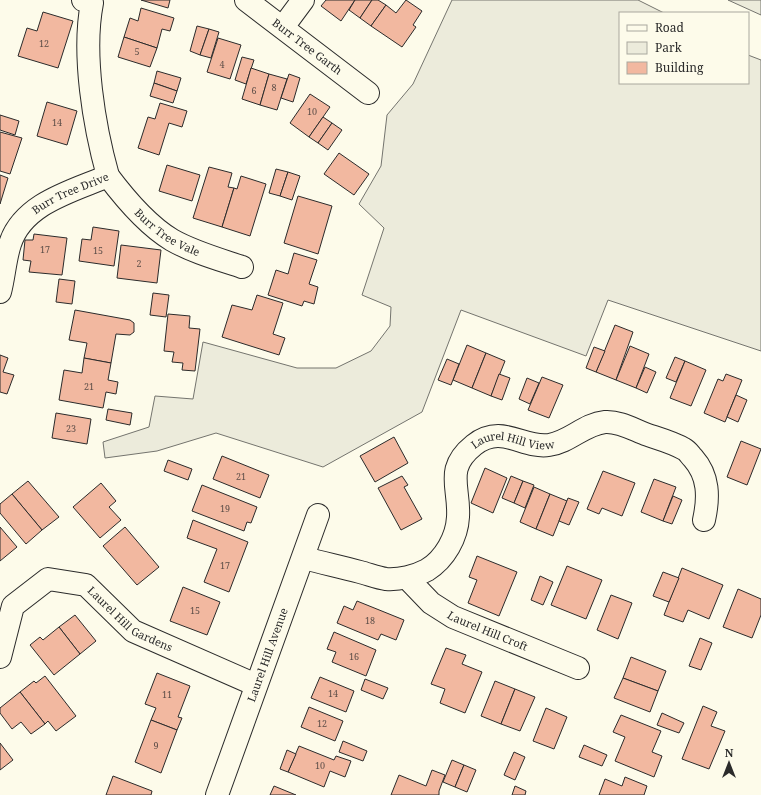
<svg xmlns="http://www.w3.org/2000/svg" width="761" height="795" viewBox="0 0 761 795" font-family="'Noto Serif',serif">
<style>
.green{fill:#ecebdb;stroke:#74746e}
.building{fill:#f2b8a0;stroke:#2b2b2b}
.lines{fill:none;stroke-linecap:round;stroke-linejoin:round}
.minor-casing{stroke:#2b2b2b;stroke-width:24}
.minor{stroke:#fdfbea;stroke-width:22}
.labels{text-anchor:middle;stroke-width:3;stroke-linejoin:round;paint-order:stroke}
.number-label{font-size:9px;fill:#5d4e48}
.street-label{font-size:11px;fill:#2b2b2b;stroke:#fdfbea}
</style>
<rect width="100%" height="100%" fill="#fdfbea"/>
<!-- green -->
<g class="green">
<polygon points="452,0 638,0 664,13 620,13 620,83 748,83 748,55 761,60 761,351 608,300 586,356 461,310 422,412 323,467 216,433 157,451 105,458 103,442 149,427 155,396 193,399 203,342 297,368 336,368 371,351 390,326 391,307 362,295 384,228 359,204 381,166 387,115 413,84"/>
<polygon points="728,0 761,0 761,15"/>
</g>
<!-- building -->
<g class="building">
<polygon points="141,0 170,0 168,8"/>
<polygon points="326,0 355,0 341,21 321,6"/>
<polygon points="355,0 372,0 360,18 349,10"/>
<polygon points="372,0 378,0 386,5 371,26 360,18"/>
<polygon points="406,0 422,11 413,25 416,27 402,47 371,26 386,5 396,13"/>
<polygon points="141,8 174,18 170,31 162,29 157,48 124,37 130,18 138,21"/>
<polygon points="43,12 73,21 58,68 18,56 27,28 37,31"/>
<polygon points="197,26 209,29 200,55 190,51"/>
<polygon points="209,29 219,32 211,58 200,55"/>
<polygon points="124,37 157,48 150,67 118,57"/>
<polygon points="218,38 241,45 230,79 207,72"/>
<polygon points="242,57 254,60 246,84 235,80"/>
<polygon points="251,68 269,74 260,105 242,99"/>
<polygon points="157,71 181,78 177,91 154,83"/>
<polygon points="269,74 287,79 277,110 260,105"/>
<polygon points="289,74 300,78 293,102 281,98"/>
<polygon points="154,83 177,91 173,103 150,96"/>
<polygon points="310,94 330,107 309,137 290,123"/>
<polygon points="47,102 77,111 67,145 37,136"/>
<polygon points="160,103 187,111 182,127 169,123 159,155 138,148 148,117 155,119"/>
<polygon points="0,115 19,121 15,135 0,130"/>
<polygon points="323,117 332,123 318,143 309,137"/>
<polygon points="332,123 342,130 328,150 318,143"/>
<polygon points="0,132 22,138 10,174 0,171"/>
<polygon points="339,153 369,174 354,195 324,174"/>
<polygon points="167,165 200,175 192,201 159,191"/>
<polygon points="209,167 232,173 228,187 234,188 222,227 193,218"/>
<polygon points="276,169 288,172 280,196 269,193"/>
<polygon points="288,172 300,176 292,200 280,196"/>
<polygon points="0,175 8,178 0,204"/>
<polygon points="241,176 266,184 250,236 222,227 234,188 237,189"/>
<polygon points="298,196 332,206 318,254 284,243"/>
<polygon points="93,227 119,231 114,266 79,261 82,239 91,240"/>
<polygon points="34,234 67,238 62,275 29,272 31,261 23,260 25,240 33,240"/>
<polygon points="121,245 161,250 157,283 117,278"/>
<polygon points="294,253 317,260 309,284 318,287 314,304 304,301 302,306 268,295 276,270 288,274"/>
<polygon points="59,279 75,281 72,304 56,302"/>
<polygon points="153,293 169,295 166,317 150,315"/>
<polygon points="257,295 283,303 273,334 285,338 279,355 222,337 232,305 252,310"/>
<polygon points="75,310 130,320 134,323 134,332 130,335 116,334 111,363 84,358 87,343 69,340"/>
<polygon points="168,314 190,316 189,328 200,329 195,371 182,370 183,363 172,362 174,352 164,351"/>
<polygon points="615,325 633,332 616,380 596,372"/>
<polygon points="467,345 486,353 472,388 453,380"/>
<polygon points="630,346 649,354 636,388 616,380"/>
<polygon points="594,347 605,351 596,372 586,368"/>
<polygon points="486,353 505,361 491,396 472,388"/>
<polygon points="0,355 8,358 3,372 14,375 7,394 0,392"/>
<polygon points="675,357 685,361 676,382 666,378"/>
<polygon points="84,358 111,363 108,380 118,382 116,394 106,392 103,408 59,400 64,370 82,373"/>
<polygon points="447,359 459,364 451,385 438,380"/>
<polygon points="685,361 706,370 691,406 670,398"/>
<polygon points="645,367 656,372 647,393 636,388"/>
<polygon points="499,374 510,378 502,400 491,396"/>
<polygon points="726,374 742,380 725,422 704,413 718,379 723,381"/>
<polygon points="542,377 563,385 549,418 528,410"/>
<polygon points="527,378 539,383 530,404 519,399"/>
<polygon points="736,395 747,400 738,422 727,417"/>
<polygon points="108,409 132,413 130,425 106,420"/>
<polygon points="56,413 91,419 87,444 52,438"/>
<polygon points="394,437 408,463 375,482 360,456"/>
<polygon points="741,441 761,449 747,485 727,477"/>
<polygon points="222,456 269,475 260,498 213,479"/>
<polygon points="168,460 192,469 188,480 164,471"/>
<polygon points="485,468 507,478 493,513 471,503"/>
<polygon points="603,471 635,483 622,516 602,508 599,514 587,509"/>
<polygon points="402,476 408,485 404,487 422,519 401,530 378,488"/>
<polygon points="511,476 523,481 514,503 502,498"/>
<polygon points="654,479 676,487 663,521 641,512"/>
<polygon points="28,481 59,517 42,530 12,494"/>
<polygon points="523,481 534,485 525,508 514,503"/>
<polygon points="101,483 116,501 109,507 121,520 100,538 73,507"/>
<polygon points="202,485 257,507 251,523 247,522 244,531 192,511"/>
<polygon points="534,487 550,494 536,529 520,522"/>
<polygon points="12,494 42,530 26,544 0,513 0,504"/>
<polygon points="550,494 567,501 553,536 536,529"/>
<polygon points="673,496 682,500 672,524 663,521"/>
<polygon points="568,498 579,502 569,525 559,521"/>
<polygon points="193,520 248,542 229,592 204,582 217,549 187,538"/>
<polygon points="0,527 17,547 0,561"/>
<polygon points="125,527 159,567 137,585 103,546"/>
<polygon points="477,556 517,572 499,616 468,603 477,580 469,577"/>
<polygon points="567,566 602,580 586,619 551,605"/>
<polygon points="682,568 723,585 709,619 688,610 683,622 664,615"/>
<polygon points="663,572 679,578 669,602 653,596"/>
<polygon points="540,576 553,582 543,605 531,600"/>
<polygon points="183,587 220,602 207,635 170,621"/>
<polygon points="738,589 761,599 761,615 752,638 723,627"/>
<polygon points="611,595 632,603 618,639 597,630"/>
<polygon points="357,601 404,620 396,640 381,634 378,640 337,623 344,606 353,610"/>
<polygon points="75,615 96,641 80,654 59,627"/>
<polygon points="59,627 80,654 54,675 30,645 40,637 43,640"/>
<polygon points="334,632 376,650 366,676 332,662 336,652 327,649"/>
<polygon points="700,638 712,643 701,670 689,666"/>
<polygon points="446,648 466,655 462,664 482,672 465,713 440,703 445,689 431,684"/>
<polygon points="631,657 666,671 658,691 623,678"/>
<polygon points="157,673 190,686 178,717 182,718 177,730 151,720 156,708 145,704"/>
<polygon points="45,676 76,716 56,731 48,721 45,724 20,692 34,681 36,683"/>
<polygon points="320,677 354,691 346,712 311,698"/>
<polygon points="623,678 658,691 650,712 614,698"/>
<polygon points="365,679 388,688 383,699 361,690"/>
<polygon points="495,681 515,689 501,724 481,716"/>
<polygon points="515,689 535,697 520,731 501,724"/>
<polygon points="20,692 45,724 31,734 21,722 12,729 0,713 0,708"/>
<polygon points="703,706 717,712 711,726 725,731 709,769 682,759"/>
<polygon points="309,707 343,721 335,741 301,727"/>
<polygon points="546,708 567,717 554,749 533,741"/>
<polygon points="662,713 684,723 679,733 657,725"/>
<polygon points="621,715 661,731 652,752 662,756 654,777 615,761 625,737 613,732"/>
<polygon points="151,720 177,730 161,773 135,762"/>
<polygon points="343,741 367,751 363,761 339,752"/>
<polygon points="0,743 13,760 0,770"/>
<polygon points="584,745 607,755 602,766 579,757"/>
<polygon points="299,746 334,760 336,756 351,761 345,777 330,771 324,787 288,772"/>
<polygon points="287,750 296,754 288,772 280,769"/>
<polygon points="514,752 525,757 515,780 504,775"/>
<polygon points="452,760 464,765 455,787 443,782"/>
<polygon points="464,765 476,770 467,792 455,787"/>
<polygon points="432,770 445,775 439,791 439,795 391,795 399,775 426,786"/>
<polygon points="113,776 152,791 151,795 106,795"/>
<polygon points="625,777 647,786 644,795 599,795 605,779 622,786"/>
<polygon points="274,786 296,795 270,795"/>
<polygon points="515,786 526,791 525,795 512,795"/>
</g>
<g class="lines">
<defs>
<g id="minor">
<path id="s1" d="M246 0 368 93"/>
<polyline points="283,27 303,0"/>
<path id="s2" d="M108 176C126 200 147 225 172 240 193 252 218 259 242 267"/>
<path id="s3" d="M0 292C4 277 5 259 10 244 23 203 73 191 108 176 94 126 82 54 92 3L83 0"/>
<path id="s4" d="M304 558C323 563 341 567 360 572 368 574 378 578 386 579 399 580 416 576 427 570 445 559 457 537 458 517 460 487 444 469 474 445 502 423 523 449 549 445 570 442 584 424 605 422 620 421 634 430 648 435 660 439 674 443 684 449 688 451 690 455 693 458 709 476 709 497 704 520"/>
<path id="s5" d="M407 578 431 603 453 617 578 668"/>
<path id="s6" d="M0 657 13 606 48 579 86 585 133 631 256 685"/>
<path id="s7" d="M217 795 318 515"/>
</g>
</defs>
<!-- minor casing -->
<use href="#minor" class="minor-casing"/>
<!-- minor -->
<use href="#minor" class="minor"/>
</g>
<g class="labels">
<!-- number labels -->
<g class="number-label">
<text x="44" y="47">12</text>
<text x="137" y="55">5</text>
<text x="222" y="68">4</text>
<text x="274" y="91">8</text>
<text x="254" y="94">6</text>
<text x="312" y="115">10</text>
<text x="57" y="126">14</text>
<text x="45" y="253">17</text>
<text x="98" y="254">15</text>
<text x="139" y="267">2</text>
<text x="89" y="390">21</text>
<text x="71" y="432">23</text>
<text x="241" y="480">21</text>
<text x="225" y="512">19</text>
<text x="225" y="569">17</text>
<text x="195" y="614">15</text>
<text x="370" y="624">18</text>
<text x="354" y="660">16</text>
<text x="333" y="697">14</text>
<text x="167" y="698">11</text>
<text x="322" y="727">12</text>
<text x="156" y="749">9</text>
<text x="320" y="769">10</text>
</g>
<!-- street labels -->
<g class="street-label">
<text dy="4" stroke="none"><textPath href="#s1" startOffset="77">Burr Tree Garth</textPath></text>
<text dy="4" stroke="none"><textPath href="#s3" startOffset="131">Burr Tree Drive</textPath></text>
<text dy="4" stroke="none"><textPath href="#s2" startOffset="83">Burr Tree Vale</textPath></text>
<text dy="4" stroke="none"><textPath href="#s4" startOffset="310">Laurel Hill View</textPath></text>
<text dy="4" stroke="none"><textPath href="#s6" startOffset="192">Laurel Hill Gardens</textPath></text>
<text dy="4" stroke="none"><textPath href="#s5" startOffset="98">Laurel Hill Croft</textPath></text>
<text dy="4" stroke="none"><textPath href="#s7" startOffset="149">Laurel Hill Avenue</textPath></text>
</g>
</g>
<!-- legend -->
<rect x="619" y="12" width="130" height="72" fill="#fdfbea" stroke="#a9a89e"/>
<rect x="627" y="25" width="20" height="6" fill="#fdfbea" stroke="#a9a89e"/>
<text x="655" y="32" font-size="12" fill="#2b2b2b">Road</text>
<rect x="627" y="42" width="20" height="12" fill="#ecebdb" stroke="#a9a89e"/>
<text x="655" y="52" font-size="12" fill="#2b2b2b">Park</text>
<rect x="627" y="62" width="20" height="12" fill="#f2b8a0" stroke="#a9a89e"/>
<text x="655" y="72" font-size="12" fill="#2b2b2b">Building</text>
<!-- north arrow -->
<g transform="translate(729 763)" stroke="#fdfbea" stroke-width="3" paint-order="stroke">
<path d="M0-3L7 15L0 10L-7 15Z" fill="#2b2b2b"/>
<text y="-6" font-size="11" font-weight="bold" text-anchor="middle" fill="#2b2b2b">N</text>
</g>
</svg>
